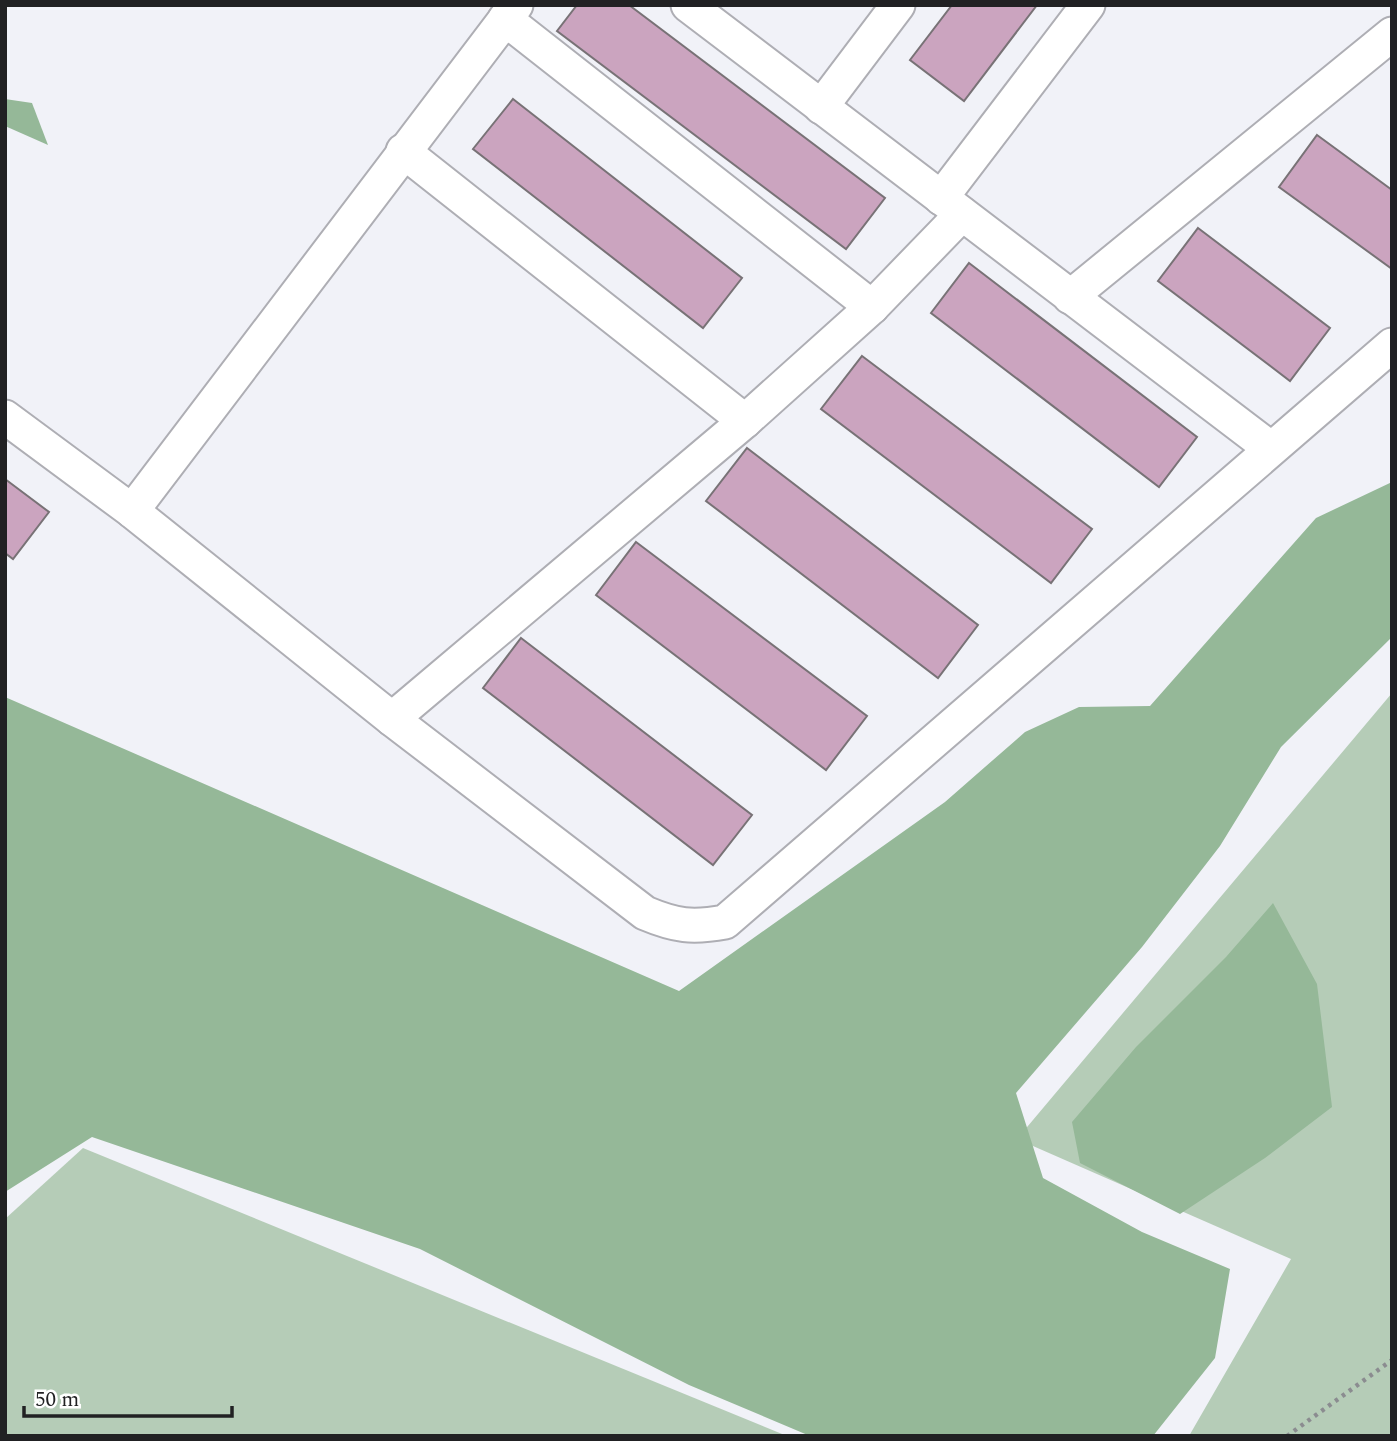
<svg xmlns="http://www.w3.org/2000/svg" width="1397" height="1441" viewBox="0 0 1397 1441" font-family="Spectral,serif">
<style>
.green{fill:#b5ccb7}
.forest{fill:#95b898}
.building{fill:#cba4bf;stroke:#787276;stroke-width:2}
.lines{fill:none;stroke-linecap:round;stroke-linejoin:round}
.minor-casing{stroke:#aeaeb4;stroke-width:37}
.path{stroke:#8b8c90;stroke-width:4.5;stroke-dasharray:3.5 5;stroke-linecap:butt}
.minor{stroke:#fff;stroke-width:33}
</style>
<rect width="100%" height="100%" fill="#f1f2f8"/>
<!-- green -->
<g class="green">
<polygon points="1392,693 1392,1436 1189,1436 1291,1259 1017,1139"/>
<polygon points="83,1148 787,1436 5,1436 5,1219"/>
</g>
<!-- forest -->
<g class="forest">
<polygon points="5,99 32,103 48,145 5,126"/>
<polygon points="1392,482 1392,637 1281,747 1220,846 1142,947 1016,1093 1043,1178 1142,1232 1230,1269 1215,1358 1153,1436 810,1436 689,1385 420,1249 92,1137 5,1192 5,697 679,991 945,802 1025,732 1079,707 1150,706 1316,518"/>
<polygon points="1273,903 1317,984 1332,1107 1265,1158 1180,1214 1080,1163 1072,1122 1136,1047 1226,957"/>
</g>
<!-- building -->
<g class="building">
<polygon points="577,5 629,5 885,198 846,249 557,31"/>
<polygon points="952,5 1037,5 964,101 910,60"/>
<polygon points="513,99 742,278 703,328 473,149"/>
<polygon points="1317,135 1392,190 1392,269 1279,187"/>
<polygon points="1198,228 1330,328 1290,381 1158,281"/>
<polygon points="969,263 1197,437 1159,487 931,313"/>
<polygon points="862,356 1092,529 1051,583 821,409"/>
<polygon points="747,448 978,625 938,678 706,501"/>
<polygon points="5,479 49,512 13,559 5,553"/>
<polygon points="636,542 867,716 826,770 596,595"/>
<polygon points="521,638 752,815 713,865 483,688"/>
</g>
<g class="lines">
<defs>
<g id="minor">
<polyline points="688,5 1270,448"/>
<polyline points="505,19 872,307"/>
<polyline points="821,107 898,5"/>
<polyline points="403,151 745,421"/>
<polyline points="941,198 1088,5"/>
<polyline points="1070,297 1392,34"/>
<path d="M5 417 132 511 392 719 645 913C676 926 692 928 725 922L1392 345"/>
<polyline points="132,511 516,5"/>
<polyline points="392,719 745,421 872,307 962,214"/>
</g>
</defs>
<!-- minor casing -->
<use href="#minor" class="minor-casing"/>
<!-- path -->
<polyline class="path" points="1287,1436 1392,1360"/>
<!-- minor -->
<use href="#minor" class="minor"/>
</g>
<!-- border -->
<rect width="1397" height="1441" fill="none" stroke="#212123" stroke-width="14"/>
<!-- scale -->
<path d="M24 1406v10h208v-10" fill="none" stroke="#212123" stroke-width="3.5"/>
<text x="35" y="1406" font-size="21" fill="#212123" stroke="#ffffff" stroke-width="5" paint-order="stroke">50 m</text>
</svg>
